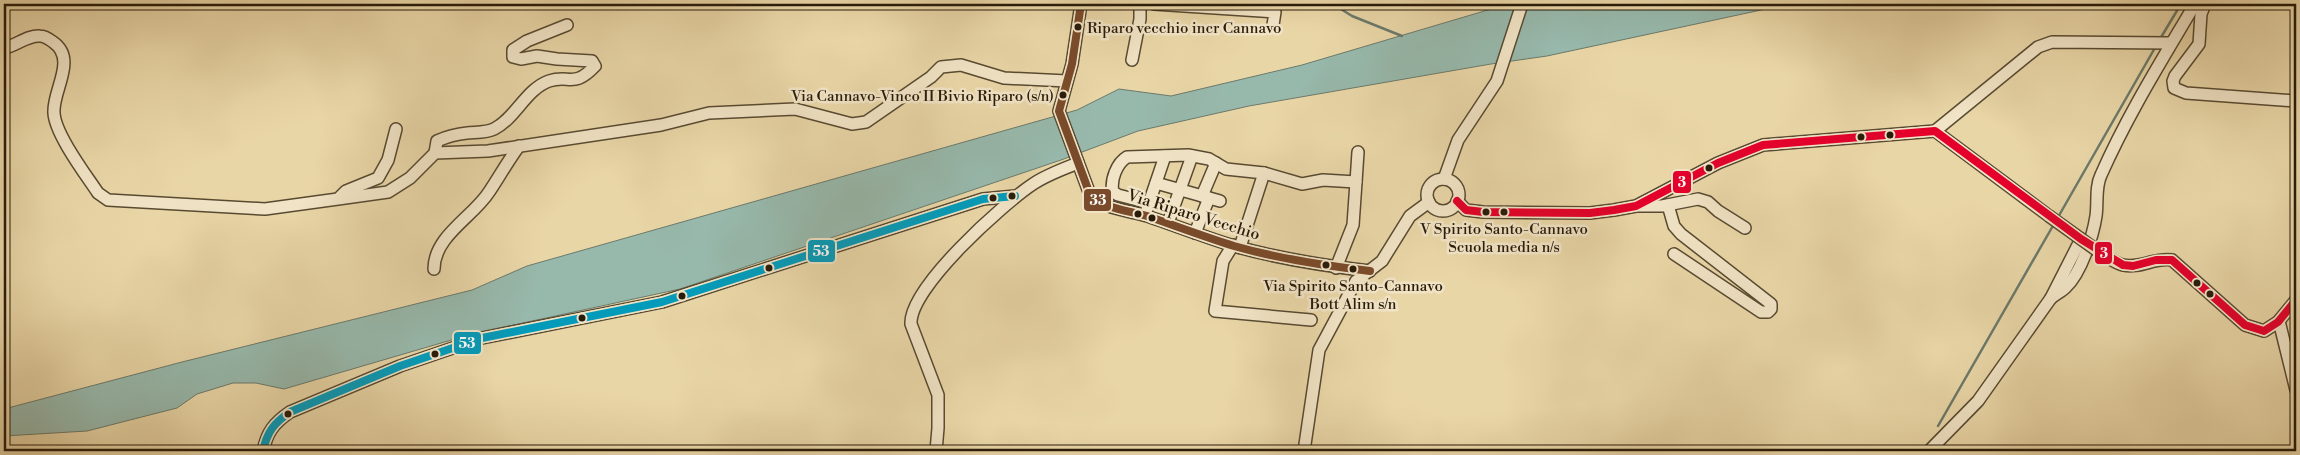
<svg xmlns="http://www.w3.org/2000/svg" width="2300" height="455" viewBox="0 0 2300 455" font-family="'Libre Bodoni',serif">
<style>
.water{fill:#97b9ac;stroke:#6b7a6b}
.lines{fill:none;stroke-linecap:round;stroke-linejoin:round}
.stream{stroke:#6b7a6b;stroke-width:2.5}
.minor-casing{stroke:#584a31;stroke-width:14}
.minor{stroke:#f1e4c6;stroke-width:11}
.minor-bridge-casing{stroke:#584a31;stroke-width:14;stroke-linecap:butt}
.minor-bridge{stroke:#f1e4c6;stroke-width:11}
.bus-1-casing{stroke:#f1e4c6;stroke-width:11}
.bus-2-casing{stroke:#f1e4c6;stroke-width:11}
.bus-3-casing{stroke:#f1e4c6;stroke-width:11}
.bus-1{stroke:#e4002b;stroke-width:8}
.bus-2{stroke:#049bba;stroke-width:8}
.bus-3{stroke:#7a4b2a;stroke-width:8}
.bus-dot{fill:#281b0a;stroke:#f1e4c6;stroke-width:2}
.labels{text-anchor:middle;stroke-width:5;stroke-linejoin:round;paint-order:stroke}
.bus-label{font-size:15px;fill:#281b0a;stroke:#f1e4c6}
.street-label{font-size:16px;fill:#281b0a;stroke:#f1e4c6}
.line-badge{stroke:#f1e4c6;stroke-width:2}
.badge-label{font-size:14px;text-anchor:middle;font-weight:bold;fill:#fff}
</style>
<rect width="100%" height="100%" fill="#e9d6a7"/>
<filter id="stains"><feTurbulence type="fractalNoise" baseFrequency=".004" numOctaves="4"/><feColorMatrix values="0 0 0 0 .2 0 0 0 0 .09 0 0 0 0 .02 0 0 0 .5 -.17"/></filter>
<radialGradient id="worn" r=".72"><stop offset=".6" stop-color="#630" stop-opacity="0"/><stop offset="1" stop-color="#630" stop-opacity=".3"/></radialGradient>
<!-- water -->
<polygon class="water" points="1508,4 1789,4 1547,56 1491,64 1249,106 1138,131 1061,160 680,289 472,334 284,389 256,383 233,383 197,394 177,408 87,431 4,436 4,409 182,362 472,290 527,266 1077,110 1119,89 1171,96 1302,65"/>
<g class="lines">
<!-- stream -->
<g class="stream">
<polyline points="1333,4 1352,16 1402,36"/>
<polyline points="2160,39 2181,4"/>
<polyline points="2057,219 2156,46"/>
<polyline points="1938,426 2054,224"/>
</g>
<defs>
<g id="minor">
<path d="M1081 4 1072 64 1059 111 1089 192C1101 209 1127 210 1147 216 1176 226 1205 237 1234 246 1276 258 1327 266 1370 271"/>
<polyline points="1154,4 1275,12 1273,25"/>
<polyline points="2205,4 2201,14 2199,44 2175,76 2173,81 2174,88 2186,93 2296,101"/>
<path d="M4 48C16 46 27 35 40 36 45 36 49 39 53 42 78 59 52 91 54 113 55 134 86 175 98 193L108 200 265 209 338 199 388 192 410 178 435 153 488 151 661 125 709 113 795 109 852 124 866 122 931 77 941 67 961 65 1004 78 1067 81"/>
<polyline points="1132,60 1140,19 1140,4"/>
<polyline points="1935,131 2038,47 2052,42 2170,43"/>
<path d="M435 153 437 141C446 137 457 134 467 133 475 132 486 133 494 129 515 119 526 89 549 81 570 74 573 89 595 66L592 61 557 59 537 56 521 59 513 57V50L527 41 567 25"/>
<polyline points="1444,179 1458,140 1497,81 1522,4"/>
<circle cx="1443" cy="195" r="16"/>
<polyline points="1156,183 1220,201"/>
<polyline points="1202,196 1216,163"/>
<polyline points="340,197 346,191 378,178 388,160 396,129"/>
<polyline points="1457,201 1466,210 1483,212 1590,213 1614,210 1636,206 1718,163 1763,145 1935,131 2049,216"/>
<path d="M1149 203 1118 195 1113 192C1110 180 1117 163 1127 157L1188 155 1209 159 1226 169 1264 173 1302 184 1323 180 1356 182 1358 152"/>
<polyline points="1668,205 1674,226 1681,234 1771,304 1771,309 1768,312 1761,312 1674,254"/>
<polyline points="1638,206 1662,206 1698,199 1708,202 1718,211 1745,228"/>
<polyline points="1147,209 1165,156"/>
<polyline points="1168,223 1192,156"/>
<polyline points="1195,233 1209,198"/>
<polyline points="1233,245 1223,261 1215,311 1311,320"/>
<polyline points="1240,247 1264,173"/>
<path d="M2102 254C2108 257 2116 264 2123 265 2140 269 2155 257 2172 260L2245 325 2264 331 2278 322 2296 300"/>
<polyline points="1336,268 1353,225 1356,182"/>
<path d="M434 269C434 236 473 217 489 192 499 177 508 161 519 146"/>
<path d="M2051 298C2056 294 2062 291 2066 287 2081 273 2093 236 2096 216 2098 203 2095 187 2101 175 2128 114 2162 60 2195 4"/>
<polyline points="2279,321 2296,390"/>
<path d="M263 451C267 432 274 423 290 412L400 366 482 338 662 302 983 199 1015 196"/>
<path d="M936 451 938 428V395L911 324C909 288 1003 204 1033 184 1046 175 1063 169 1078 163"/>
<polyline points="1304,451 1319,350 1356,281 1382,261 1410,216 1429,202"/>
<polyline points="1929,451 1978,401 2051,298 2081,239"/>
</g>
</defs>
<!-- minor casing -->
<use href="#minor" class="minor-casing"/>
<!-- minor -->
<use href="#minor" class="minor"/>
<defs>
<polyline id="minor-bridge" points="2049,216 2102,254"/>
</defs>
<!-- minor-bridge casing -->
<use href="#minor-bridge" class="minor-bridge-casing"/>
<!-- minor-bridge -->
<use href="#minor-bridge" class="minor-bridge"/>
<defs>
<polyline id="bus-1" points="1457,201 1466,210 1483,212 1590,213 1614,210 1636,206 1718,163 1763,145 1935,131 2081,239 2123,265 2133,266 2156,260 2172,260 2245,325 2264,331 2278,322 2296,300"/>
<path id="bus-2" d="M263 451C267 432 274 423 290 412L400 366 482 338 662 302 983 199 1015 196"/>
<path id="bus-3" d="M1081 4 1072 64 1059 111 1089 192C1101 209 1127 210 1147 216 1176 226 1205 237 1234 246 1276 258 1327 266 1370 271"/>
</defs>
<!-- bus-1 casing -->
<use href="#bus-1" class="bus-1-casing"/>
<!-- bus-2 casing -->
<use href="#bus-2" class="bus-2-casing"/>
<!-- bus-3 casing -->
<use href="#bus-3" class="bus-3-casing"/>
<!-- bus-1 -->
<use href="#bus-1" class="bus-1"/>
<!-- bus-2 -->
<use href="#bus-2" class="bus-2"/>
<!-- bus-3 -->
<use href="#bus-3" class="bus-3"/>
</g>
<!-- markers -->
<g class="bus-dot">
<circle cx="1078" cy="27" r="4.5"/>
<circle cx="1063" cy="95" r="4.5"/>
<circle cx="1890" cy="135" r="4.5"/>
<circle cx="1861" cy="137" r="4.5"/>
<circle cx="1709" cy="168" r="4.5"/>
<circle cx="1012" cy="196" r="4.5"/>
<circle cx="993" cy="198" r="4.5"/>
<circle cx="1486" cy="212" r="4.5"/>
<circle cx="1504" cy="212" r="4.5"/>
<circle cx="1138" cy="214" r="4.5"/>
<circle cx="1152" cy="218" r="4.5"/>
<circle cx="1326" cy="265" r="4.5"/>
<circle cx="769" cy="268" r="4.5"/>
<circle cx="1353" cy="269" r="4.5"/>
<circle cx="2197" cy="283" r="4.5"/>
<circle cx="2210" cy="294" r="4.5"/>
<circle cx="682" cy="296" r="4.5"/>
<circle cx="582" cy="318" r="4.5"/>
<circle cx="435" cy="354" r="4.5"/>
<circle cx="288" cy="414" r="4.5"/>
</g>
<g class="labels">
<!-- bus labels -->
<g class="bus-label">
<text x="1087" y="33" text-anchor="start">Riparo vecchio incr Cannavo</text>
<text x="1054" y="101" text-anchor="end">Via Cannavo-Vinco II Bivio Riparo (s/n)</text>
<text x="1504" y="234">V Spirito Santo-Cannavo<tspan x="1504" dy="18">Scuola media n/s</tspan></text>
<text x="1353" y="291">Via Spirito Santo-Cannavo<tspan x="1353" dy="18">Bott Alim s/n</tspan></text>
</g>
<!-- street labels -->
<g class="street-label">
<text transform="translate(1194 214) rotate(17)" y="6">Via Riparo Vecchio</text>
</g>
</g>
<g class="line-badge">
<rect x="1672" y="170" width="20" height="24" rx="5" fill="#e4002b"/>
<rect x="1083" y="188" width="29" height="24" rx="5" fill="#7a4b2a"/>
<rect x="807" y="239" width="29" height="24" rx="5" fill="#049bba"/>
<rect x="2094" y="241" width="19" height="24" rx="5" fill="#e4002b"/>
<rect x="453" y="331" width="29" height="24" rx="5" fill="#049bba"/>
</g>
<g class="badge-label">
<text x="1682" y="187">3</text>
<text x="1098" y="205">33</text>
<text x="821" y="256">53</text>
<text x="2104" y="258">3</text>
<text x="467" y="348">53</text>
</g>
<!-- margin -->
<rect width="2300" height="455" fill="none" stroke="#e9d6a7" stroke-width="20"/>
<rect x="5" y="5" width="2290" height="445" fill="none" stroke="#281b0a" stroke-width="2.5"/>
<rect x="10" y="10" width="2280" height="435" fill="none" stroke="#281b0a"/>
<rect width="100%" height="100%" filter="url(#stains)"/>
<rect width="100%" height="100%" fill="url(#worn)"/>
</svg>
